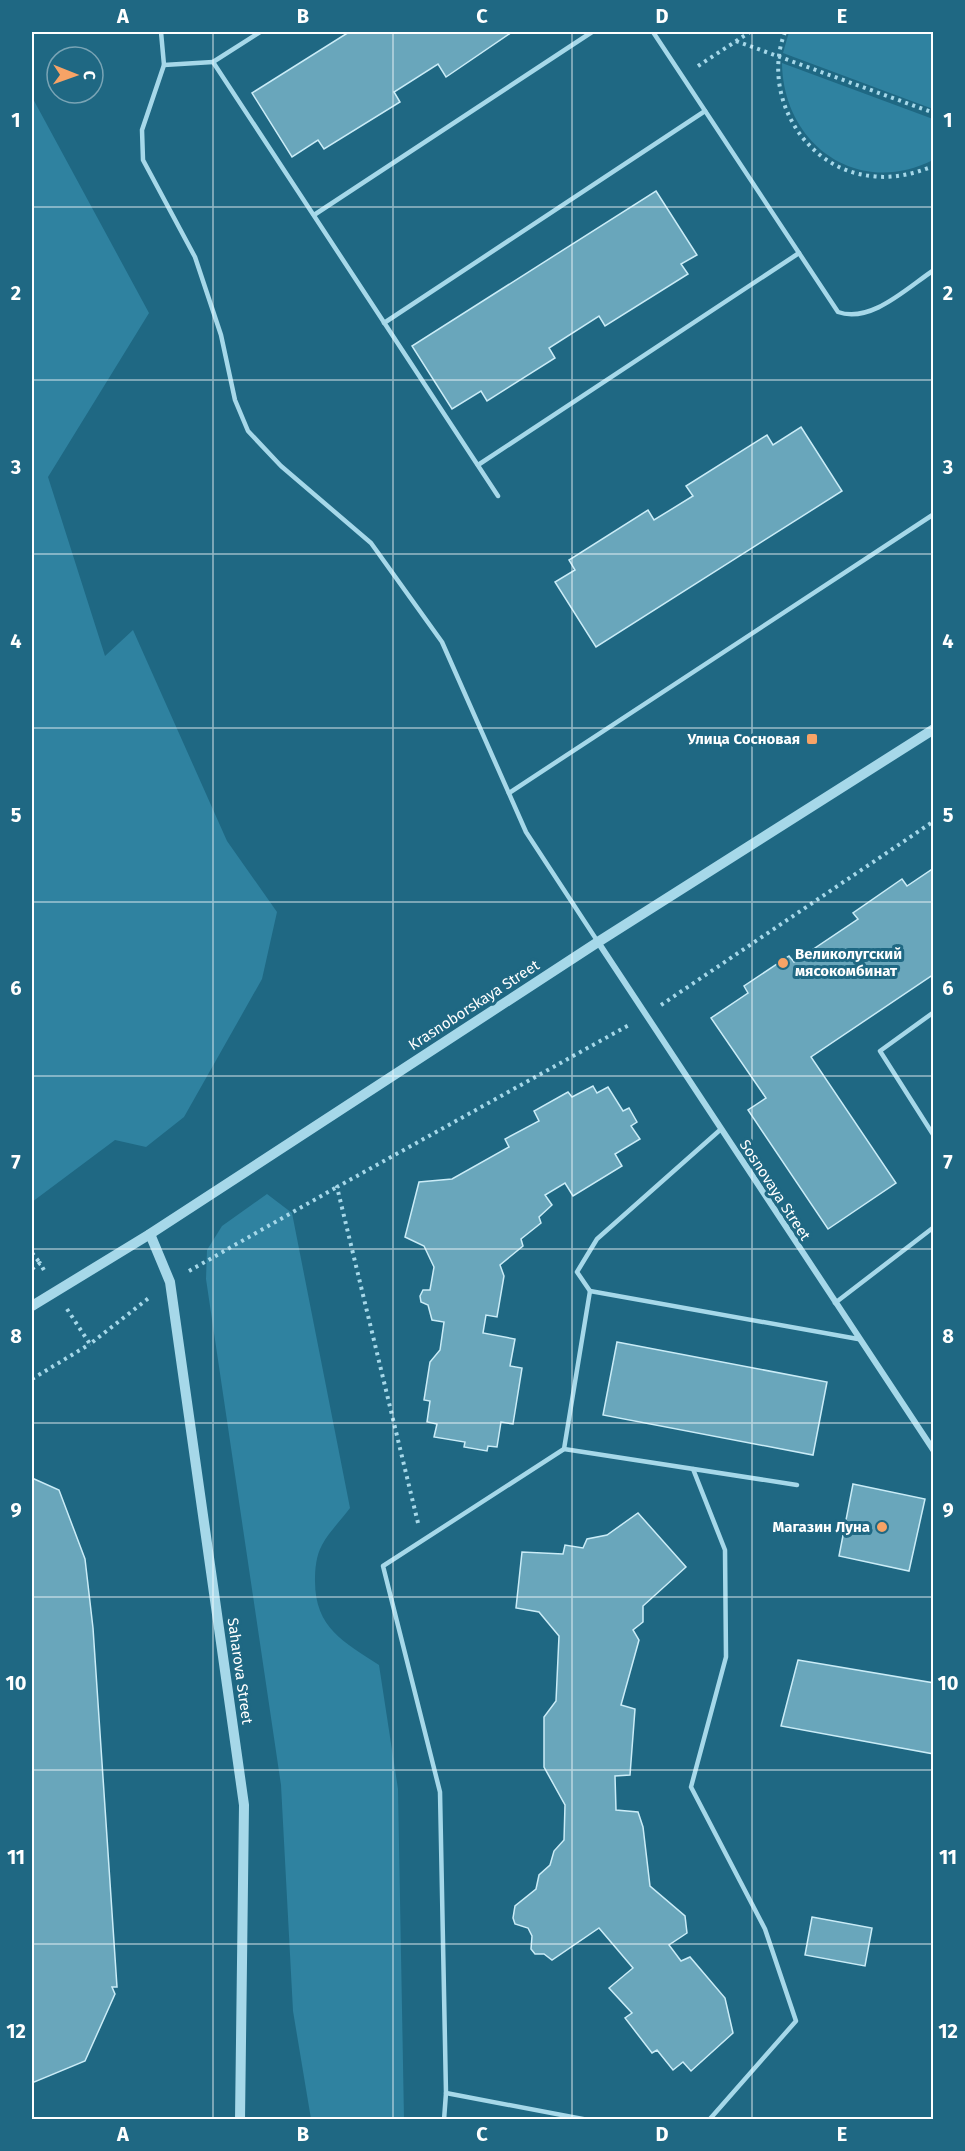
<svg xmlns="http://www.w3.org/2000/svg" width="965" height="2151" viewBox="0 0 965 2151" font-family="'Fira Sans',sans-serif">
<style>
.green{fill:#2f82a0}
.building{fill:#69a6bb;stroke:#caecf7;stroke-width:1.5}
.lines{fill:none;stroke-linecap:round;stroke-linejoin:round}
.path{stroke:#a6d8e9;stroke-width:4;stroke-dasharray:3 4.5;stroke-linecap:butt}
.service{stroke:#a6d8e9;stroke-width:4.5}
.minor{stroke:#a6d8e9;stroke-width:6}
.tertiary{stroke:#a6d8e9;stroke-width:10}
.grid{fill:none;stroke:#fff;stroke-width:1.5;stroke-opacity:0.55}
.poi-dot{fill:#f7a366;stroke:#1f6883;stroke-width:2}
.labels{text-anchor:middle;stroke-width:6;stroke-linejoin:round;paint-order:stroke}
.poi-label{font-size:15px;font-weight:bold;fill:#fff;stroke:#1f6883;text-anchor:end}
.street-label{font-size:15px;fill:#fff;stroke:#1f6883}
.neatline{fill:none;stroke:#fff;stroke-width:2}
.grid-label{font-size:20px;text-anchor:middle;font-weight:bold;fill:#fff}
</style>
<rect width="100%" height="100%" fill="#1f6883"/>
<!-- green -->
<g class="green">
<polygon points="789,32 933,32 933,109 783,53"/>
<path d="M782 63 933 119V160C858 198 783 145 782 63Z"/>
<polygon points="32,97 149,313 48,477 105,656 133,630 227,841 277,912 262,979 184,1117 146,1147 115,1140 32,1202"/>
<path d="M267 1194 292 1213 350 1508C341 1520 329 1532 322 1545 316 1556 315 1569 315 1581 315 1628 344 1642 379 1665L398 1789 404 2119H311L293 2011 281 1785 206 1279 207 1250 222 1226Z"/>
</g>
<!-- building -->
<g class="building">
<polygon points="349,32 512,32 446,77 438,64 394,92 400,102 324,149 318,140 292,157 252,93"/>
<polygon points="656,191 697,255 681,264 688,274 605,326 599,316 549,348 555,358 487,401 481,391 452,409 412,346"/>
<polygon points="801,427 842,491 596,647 555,582 575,570 569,560 648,510 654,520 693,496 686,486 767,435 773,445"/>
<polygon points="934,868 934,974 811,1057 896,1183 828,1229 748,1110 766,1098 711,1018 748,993 744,986 789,956 794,962 858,919 853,913 902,879 907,886"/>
<polygon points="593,1086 597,1093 608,1087 623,1111 629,1108 637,1122 631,1126 640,1139 615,1154 622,1166 573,1196 565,1183 545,1195 552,1205 539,1217 541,1223 521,1239 523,1246 500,1265 504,1276 497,1317 486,1315 483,1333 515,1339 510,1366 522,1368 513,1424 501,1422 497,1447 488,1446 487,1451 464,1447 465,1442 434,1437 437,1424 427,1422 430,1401 424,1400 430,1362 440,1350 444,1322 432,1320 428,1305 421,1302 420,1296 423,1290 430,1290 434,1267 424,1246 405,1237 419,1182 452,1179 509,1147 505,1139 539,1121 534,1111 568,1092 572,1097"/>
<polygon points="617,1342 827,1382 813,1455 603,1415"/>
<polygon points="32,1478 59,1490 85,1559 93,1628 117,1987 112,1987 115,1994 85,2061 32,2083"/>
<polygon points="853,1484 925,1499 909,1571 839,1556"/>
<polygon points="638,1513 686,1567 643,1606 643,1622 633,1630 639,1640 621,1705 635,1709 630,1775 615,1776 616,1810 638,1812 643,1827 650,1886 685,1916 687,1933 669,1945 681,1961 690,1957 725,1998 733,2033 691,2071 683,2062 673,2070 657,2050 652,2053 625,2018 632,2013 609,1988 633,1968 599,1928 552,1960 544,1954 535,1954 531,1949 532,1936 528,1928 515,1924 513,1918 515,1906 536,1889 539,1875 550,1865 554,1851 564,1840 565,1805 544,1767 544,1717 556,1701 559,1636 539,1612 516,1608 522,1552 563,1554 565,1545 583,1548 587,1539 607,1535"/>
<polygon points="798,1660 934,1683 934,1754 781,1726"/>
<polygon points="812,1917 872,1928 865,1966 805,1955"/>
</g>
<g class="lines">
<!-- path -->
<g class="path">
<path d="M785 32C761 93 803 169 871 176 893 179 913 174 934 166"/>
<polyline points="736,41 934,113"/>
<polyline points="698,66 750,32"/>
<polyline points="661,1005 934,821"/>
<polyline points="32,1253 40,1263"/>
<polyline points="32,1269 40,1263 45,1272"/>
<polyline points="189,1271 337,1187"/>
<polyline points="67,1309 90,1344 150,1297"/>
<polyline points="32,1379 90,1344"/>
<polyline points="418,1523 337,1187 629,1025"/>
</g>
<!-- service -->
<g class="service">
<polyline points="161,32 164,65 213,62"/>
<polyline points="260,32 213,62 498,496"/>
<path d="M653 32 838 312C871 324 908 287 934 270"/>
<polyline points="164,65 142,130 143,160 195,257 221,335 235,400 248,431 281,466 371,543 442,642 526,832 598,942"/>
<polyline points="314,215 592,32"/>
<polyline points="384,323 705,111"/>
<polyline points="478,465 799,253"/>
<polyline points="509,793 934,514"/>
<polyline points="934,1012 880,1051 934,1136"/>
<polyline points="590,1291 577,1272 597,1239 720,1130"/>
<polyline points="835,1303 934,1227"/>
<polyline points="564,1449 590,1291 858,1339"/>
<polyline points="693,1469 725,1550 726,1657 691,1787 765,1929 796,2021 709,2120"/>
<polyline points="446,2093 588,2120"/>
<polyline points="444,2120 446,2093 440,1792 383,1566 564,1449 797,1485"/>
</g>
<!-- minor -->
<polyline class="minor" points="598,942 934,1451"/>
<!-- tertiary -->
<g class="tertiary">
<polyline points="150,1234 170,1282 244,1805 240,2120"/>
<polyline points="32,1306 150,1234 598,942 934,729"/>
</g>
</g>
<!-- grid -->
<path class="grid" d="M213 32V2120M393 32V2120M572 32V2120M752 32V2120M32 207H934M32 380H934M32 554H934M32 728H934M32 902H934M32 1076H934M32 1249H934M32 1423H934M32 1597H934M32 1770H934M32 1944H934"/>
<!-- markers -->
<g class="poi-dot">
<rect x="806" y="733" width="12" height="12" rx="3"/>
<circle cx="783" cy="963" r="6"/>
<circle cx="882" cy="1527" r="6"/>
</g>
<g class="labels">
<!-- poi labels -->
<g class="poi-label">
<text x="800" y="744">Улица Сосновая</text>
<text x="795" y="959" text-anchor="start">Великолугский<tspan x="795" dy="17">мясокомбинат</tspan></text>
<text x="870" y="1532">Магазин Луна</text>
</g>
<!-- street labels -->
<g class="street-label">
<text transform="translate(474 1005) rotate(-33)" y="5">Krasnoborskaya Street</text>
<text transform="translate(775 1190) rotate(57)" y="5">Sosnovaya Street</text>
<text transform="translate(240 1671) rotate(82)" y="5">Saharova Street</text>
</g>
</g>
<!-- border -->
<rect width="965" height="2151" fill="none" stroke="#1f6883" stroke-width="66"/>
<!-- north arrow -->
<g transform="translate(75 75) rotate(91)"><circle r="28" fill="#1f6883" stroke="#79a4b5" stroke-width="1.5"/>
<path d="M0-4.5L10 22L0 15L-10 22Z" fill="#f7a366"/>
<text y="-9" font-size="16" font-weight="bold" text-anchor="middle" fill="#ffffff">С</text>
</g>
<rect x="33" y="33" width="899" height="2085" class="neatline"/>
<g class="grid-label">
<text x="123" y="23">A</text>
<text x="303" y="23">B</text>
<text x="482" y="23">C</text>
<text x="662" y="23">D</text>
<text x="842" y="23">E</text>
<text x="16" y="127">1</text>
<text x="948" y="127">1</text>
<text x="16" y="300">2</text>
<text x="948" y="300">2</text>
<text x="16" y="474">3</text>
<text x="948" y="474">3</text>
<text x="16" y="648">4</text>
<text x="948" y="648">4</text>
<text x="16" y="822">5</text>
<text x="948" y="822">5</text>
<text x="16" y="995">6</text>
<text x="948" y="995">6</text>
<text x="16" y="1169">7</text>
<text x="948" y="1169">7</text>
<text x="16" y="1343">8</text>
<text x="948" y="1343">8</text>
<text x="16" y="1517">9</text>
<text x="948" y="1517">9</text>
<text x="16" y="1690">10</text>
<text x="948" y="1690">10</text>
<text x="16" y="1864">11</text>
<text x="948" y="1864">11</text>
<text x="16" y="2038">12</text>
<text x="948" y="2038">12</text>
<text x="123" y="2141">A</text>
<text x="303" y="2141">B</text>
<text x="482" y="2141">C</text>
<text x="662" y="2141">D</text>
<text x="842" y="2141">E</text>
</g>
</svg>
